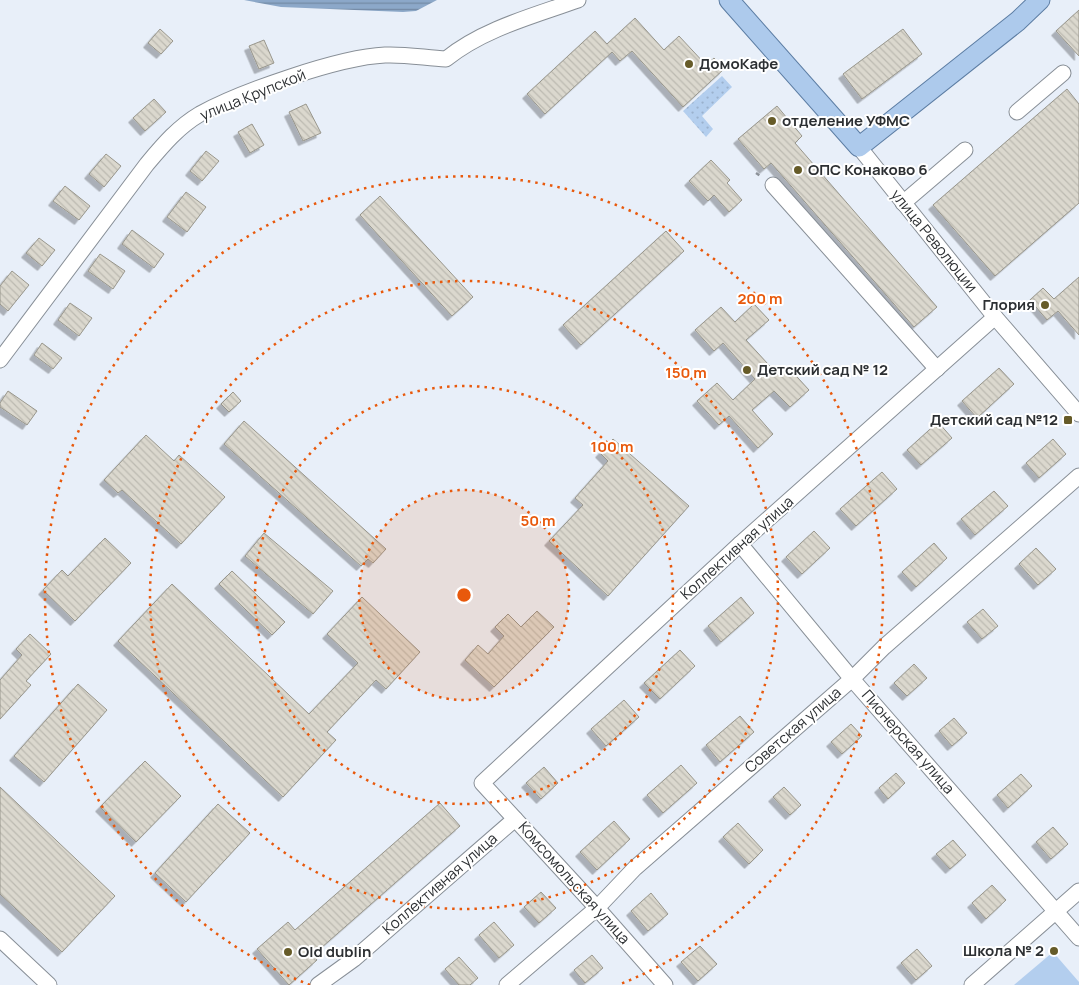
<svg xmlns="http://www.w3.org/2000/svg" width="1079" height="985" viewBox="0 0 1079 985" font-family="Manrope,sans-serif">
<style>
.grass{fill:url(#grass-dots)}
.garden{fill:#b3ceee}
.water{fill:url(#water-rules)}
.building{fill:url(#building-back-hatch);stroke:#98968c;filter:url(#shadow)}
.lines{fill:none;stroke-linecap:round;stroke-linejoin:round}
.minor-casing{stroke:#888f97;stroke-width:17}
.major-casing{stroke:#5c7da3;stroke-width:21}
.path{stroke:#8c9198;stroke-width:2.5;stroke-dasharray:4 4;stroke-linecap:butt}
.minor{stroke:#fff;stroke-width:15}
.major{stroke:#adcaec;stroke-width:19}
.ring{fill:none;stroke:#e8590c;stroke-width:2.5;stroke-dasharray:2.5 5}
.poi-dot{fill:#665b28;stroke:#fff;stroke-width:2}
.labels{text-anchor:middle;stroke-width:4;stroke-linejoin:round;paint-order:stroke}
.poi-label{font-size:15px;font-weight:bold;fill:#2d3033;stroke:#fff;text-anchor:start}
.street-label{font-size:15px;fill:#2d3033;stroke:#fff}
.centre{fill:#e8590c;stroke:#fff;stroke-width:2.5}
.ring-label{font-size:15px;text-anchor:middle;font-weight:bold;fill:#e8590c;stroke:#fff;stroke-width:4;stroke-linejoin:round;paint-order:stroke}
</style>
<defs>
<pattern id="grass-dots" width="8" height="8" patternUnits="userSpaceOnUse" patternTransform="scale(1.25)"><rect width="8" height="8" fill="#b3ceee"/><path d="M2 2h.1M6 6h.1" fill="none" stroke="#9ab1cd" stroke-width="1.8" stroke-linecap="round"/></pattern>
<pattern id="water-rules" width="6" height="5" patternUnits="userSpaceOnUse" patternTransform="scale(1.25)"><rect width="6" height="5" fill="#8ca8c9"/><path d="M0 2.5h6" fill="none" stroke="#7389a4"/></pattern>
<pattern id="building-back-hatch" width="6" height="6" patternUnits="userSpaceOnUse" patternTransform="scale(1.25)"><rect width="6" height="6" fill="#dbd8ce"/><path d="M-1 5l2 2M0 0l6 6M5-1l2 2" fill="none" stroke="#bcbab1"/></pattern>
<filter id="shadow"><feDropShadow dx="-4.5" dy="4.5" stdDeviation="0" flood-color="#0004"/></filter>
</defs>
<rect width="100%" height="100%" fill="#e8eff9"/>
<!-- grass -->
<polygon class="grass" points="722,76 732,87 702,116 713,129 706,137 683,111"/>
<!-- garden -->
<polygon class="garden" points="1053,952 1079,982 1079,985 1014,985"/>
<!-- water -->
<polygon class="water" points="244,0 437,0 416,11 403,12 281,7"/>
<!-- building -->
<g class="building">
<polygon points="1079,10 1079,56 1056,31"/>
<polygon points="635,18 664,50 679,36 706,65 714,58 724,69 683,107 632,51 620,61 612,52 545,114 527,94 595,31 607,44"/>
<polygon points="160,29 173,41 161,54 148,43"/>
<polygon points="903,29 922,54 862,99 843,74"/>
<polygon points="264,40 274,63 259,69 249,46"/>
<polygon points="1067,89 1079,104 1079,203 995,276 933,205"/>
<polygon points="154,99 166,112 145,131 133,118"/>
<polygon points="306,104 321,133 303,141 289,112"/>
<polygon points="777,106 802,136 795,143 937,307 914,327 771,163 764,169 738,139"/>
<polygon points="252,124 264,145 250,153 238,132"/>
<polygon points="206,151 219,161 202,181 190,171"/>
<polygon points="106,154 121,166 104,187 89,174"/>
<polygon points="711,160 730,180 727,183 742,200 729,212 714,195 708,201 689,181"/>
<polygon points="65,186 90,206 79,220 53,201"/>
<polygon points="186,192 206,207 187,232 167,217"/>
<polygon points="380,196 473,297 452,316 360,215"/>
<polygon points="132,230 164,254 154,268 122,244"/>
<polygon points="666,231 684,251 581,345 563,325"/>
<polygon points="39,238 55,250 42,266 26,253"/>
<polygon points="100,254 125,271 113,289 88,271"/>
<polygon points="12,271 29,285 8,311 0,304 0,286"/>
<polygon points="1079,277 1079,335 1058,311 1047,320 1030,300 1043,288 1054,299"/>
<polygon points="70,303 92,318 79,336 58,320"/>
<polygon points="754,304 769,320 746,340 779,376 788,367 809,390 790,407 774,391 752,410 773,434 758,448 729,416 719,425 697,401 717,383 733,400 755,379 723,343 714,351 695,330 721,307 735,322"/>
<polygon points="42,343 62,358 53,369 34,355"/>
<polygon points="999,368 1014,384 977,418 962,401"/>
<polygon points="8,391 37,411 27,425 0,407 0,403"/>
<polygon points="233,392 241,401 229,412 221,404"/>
<polygon points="244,421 386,549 373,563 368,559 361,566 224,444"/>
<polygon points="938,422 952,438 921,465 907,450"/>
<polygon points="146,435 174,461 179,455 225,497 181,544 122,490 118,493 104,480"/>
<polygon points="613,439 689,506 608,596 549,541 583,505 575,498 608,461 600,453"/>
<polygon points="1053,439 1066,454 1039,478 1026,463"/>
<polygon points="882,472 897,489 856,526 840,509"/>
<polygon points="994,491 1008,506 975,535 961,519"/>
<polygon points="814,531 830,548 802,574 786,557"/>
<polygon points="264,533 333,591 313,614 245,556"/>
<polygon points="105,538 131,563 75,621 43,590 62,570 68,576"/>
<polygon points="934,543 947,558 916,587 902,572"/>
<polygon points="1036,548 1056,569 1038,585 1019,564"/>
<polygon points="232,571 285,622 272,635 219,584"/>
<polygon points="172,584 309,714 358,663 327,634 362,597 420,652 386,689 376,680 327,732 336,740 283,797 118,641"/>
<polygon points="741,597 754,613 721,642 708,626"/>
<polygon points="983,609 998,626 982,639 967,622"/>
<polygon points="537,611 554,627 494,687 465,660 478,645 488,654 504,636 495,627 508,614 521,627"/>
<polygon points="30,634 51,654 26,681 31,685 0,719 0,680 22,655 16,649"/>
<polygon points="680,650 695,666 660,699 644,683"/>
<polygon points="914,664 927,678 907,696 894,683"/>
<polygon points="78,684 107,710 44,782 14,756"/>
<polygon points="624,700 639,717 606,746 591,729"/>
<polygon points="740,716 754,732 720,762 706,745"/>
<polygon points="954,718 967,733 952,746 939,731"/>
<polygon points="851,724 862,736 842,754 831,742"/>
<polygon points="145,761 181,796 136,842 100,807"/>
<polygon points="681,765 697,783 663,813 647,795"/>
<polygon points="544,767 558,783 541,799 526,783"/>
<polygon points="896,773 905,783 888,799 879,788"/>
<polygon points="1021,774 1032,786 1008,808 997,795"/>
<polygon points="0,787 115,896 62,952 0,894"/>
<polygon points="784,787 801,805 790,815 773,797"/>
<polygon points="440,803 460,826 313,955 317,960 289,985 257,949 288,922 295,930"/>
<polygon points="218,804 250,833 186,902 155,873"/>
<polygon points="614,821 630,839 597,870 580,852"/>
<polygon points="738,823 763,850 749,864 723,837"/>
<polygon points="1053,827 1068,844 1051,859 1036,842"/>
<polygon points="953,840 966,855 950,869 936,854"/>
<polygon points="992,885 1006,900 986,919 972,903"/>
<polygon points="541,892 556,908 539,923 524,907"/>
<polygon points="651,893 668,914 648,931 631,911"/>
<polygon points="494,922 514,945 499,958 479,935"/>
<polygon points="700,946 717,964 698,981 681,962"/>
<polygon points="917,949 932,966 916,980 901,963"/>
<polygon points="592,955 603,968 585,983 574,970"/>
<polygon points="459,957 478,978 470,985 459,985 445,969"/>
</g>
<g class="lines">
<defs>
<g id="minor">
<polyline points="1017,112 1063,73"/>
<polyline points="859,147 995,317 1079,414"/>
<polyline points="773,185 937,369"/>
<polyline points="903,203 965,150"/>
<path d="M0 360 147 164C163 145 178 127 200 114 240 92 339 57 385 55 405 54 426 58 446 59 483 29 533 16 578 0"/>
<polyline points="740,544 852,679 1079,938"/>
<polyline points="0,939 49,985"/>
<polyline points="318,985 354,959 515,819"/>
<polyline points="507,985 597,908 635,868 852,679 884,647 1079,476"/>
<polyline points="665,985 597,908 482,783 740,544 995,317"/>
<polyline points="972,985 1079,891"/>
</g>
<polyline id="major" points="729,0 859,147 1018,21 1040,0"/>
</defs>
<!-- minor casing -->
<use href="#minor" class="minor-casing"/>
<!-- major casing -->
<use href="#major" class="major-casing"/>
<!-- path -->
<polyline class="path" points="756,173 762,177"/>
<!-- minor -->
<use href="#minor" class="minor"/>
<!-- major -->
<use href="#major" class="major"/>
</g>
<!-- distance rings -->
<circle cx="464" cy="595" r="105" fill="#e8590c" fill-opacity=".12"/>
<g class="ring">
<circle cx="464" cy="595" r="105"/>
<circle cx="464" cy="595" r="209"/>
<circle cx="464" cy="595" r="314"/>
<path d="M310 985A419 419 0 1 1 618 985"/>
</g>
<!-- markers -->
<g class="poi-dot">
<circle cx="689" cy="64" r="5"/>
<circle cx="772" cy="121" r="5"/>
<circle cx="798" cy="170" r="5"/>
<circle cx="1045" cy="305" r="5"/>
<circle cx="747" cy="370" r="5"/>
<rect x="1063" y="415" width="10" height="10" rx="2.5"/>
<circle cx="1054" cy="951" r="5"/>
<circle cx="288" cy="952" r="5"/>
</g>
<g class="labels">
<!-- poi labels -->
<g class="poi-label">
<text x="699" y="69">ДомоКафе</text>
<text x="782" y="126">отделение УФМС</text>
<text x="808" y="175">ОПС Конаково 6</text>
<text x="1035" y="310" text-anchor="end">Глория</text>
<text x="757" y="375">Детский сад № 12</text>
<text x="1058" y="425" text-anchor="end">Детский сад №12</text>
<text x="1044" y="956" text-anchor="end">Школа № 2</text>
<text x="298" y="957">Old dublin</text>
</g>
<!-- street labels -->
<g class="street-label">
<text transform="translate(253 95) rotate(-22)" y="5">улица Крупской</text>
<text transform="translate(934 241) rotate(51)" y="5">улица Революции</text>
<text transform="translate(737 548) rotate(-42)" y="5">Коллективная улица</text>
<text transform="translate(793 730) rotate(-41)" y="5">Советская улица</text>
<text transform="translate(908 742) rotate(49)" y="5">Пионерская улица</text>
<text transform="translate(574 883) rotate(48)" y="5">Комсомольская улица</text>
<text transform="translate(440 884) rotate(-41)" y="5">Коллективная улица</text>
</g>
</g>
<circle cx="464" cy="595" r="8" class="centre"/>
<g class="ring-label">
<text x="760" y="304">200 m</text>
<text x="686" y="378">150 m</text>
<text x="612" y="452">100 m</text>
<text x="538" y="526">50 m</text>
</g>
</svg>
